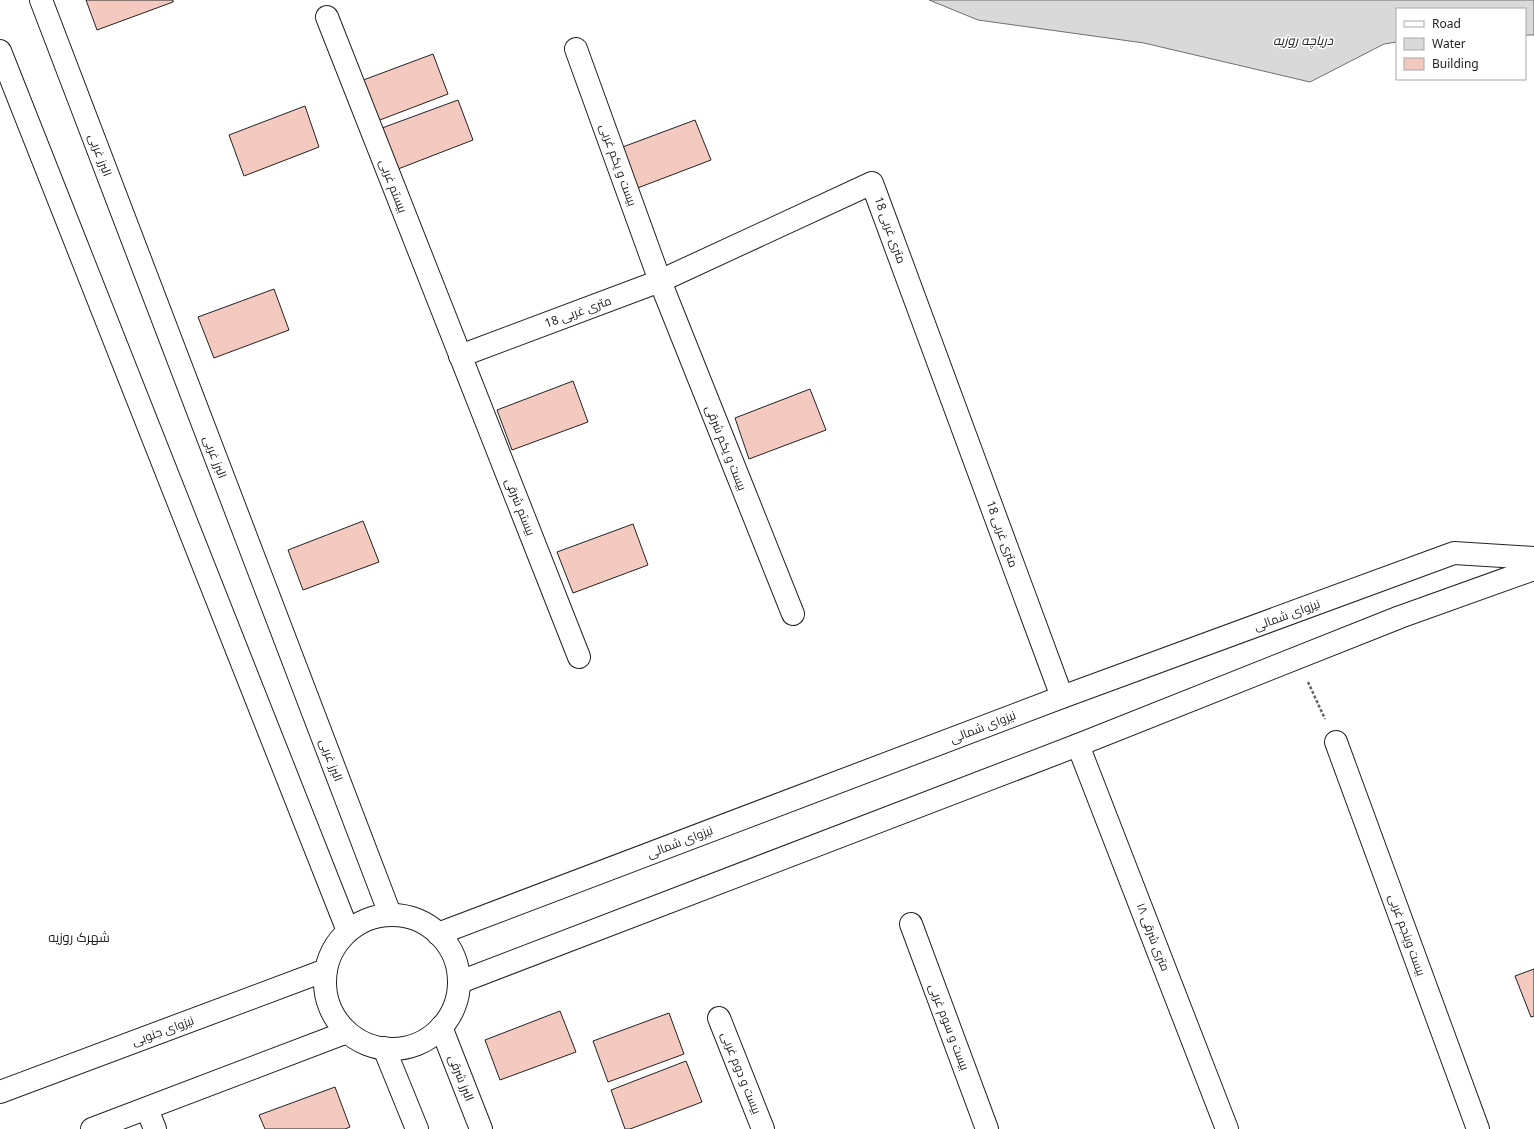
<svg xmlns="http://www.w3.org/2000/svg" width="1534" height="1129" viewBox="0 0 1534 1129" font-family="'Noto Sans',Cairo,sans-serif">
<style>
.water{fill:#d9d9d9;stroke:#6f6f6f}
.building{fill:#f3c9c0;stroke:#222}
.lines{fill:none;stroke-linecap:round;stroke-linejoin:round}
.minor-casing{stroke:#222;stroke-width:24}
.tertiary-casing{stroke:#222;stroke-width:24}
.path{stroke:#646464;stroke-width:2.5;stroke-dasharray:3 2;stroke-linecap:butt}
.minor{stroke:#fff;stroke-width:22}
.tertiary{stroke:#fff;stroke-width:22}
.labels{text-anchor:middle;stroke-width:3;stroke-linejoin:round;paint-order:stroke}
.street-label{font-size:12px;fill:#222;stroke:#fff}
.water-label{font-size:13px;font-style:italic;fill:#222;stroke:#fff}
.neighbourhood-label{font-size:13px;fill:#222;stroke:#fff}
</style>
<rect width="100%" height="100%" fill="#fff"/>
<!-- water -->
<polygon class="water" points="929,0 1534,0 1534,35 1525,35 1525,9 1397,9 1397,42 1384,44 1310,82 1144,43 978,20"/>
<!-- building -->
<g class="building">
<polygon points="86,0 173,0 173,2 97,30"/>
<polygon points="433,54 448,94 372,123 358,82"/>
<polygon points="458,100 473,140 398,169 382,128"/>
<polygon points="305,106 319,147 244,176 229,135"/>
<polygon points="695,120 711,160 635,189 620,148"/>
<polygon points="274,289 289,330 214,358 198,317"/>
<polygon points="573,381 588,422 512,450 497,410"/>
<polygon points="810,389 826,430 749,459 735,418"/>
<polygon points="363,521 379,562 303,590 288,550"/>
<polygon points="633,524 648,565 573,593 557,552"/>
<polygon points="1534,969 1534,1016 1531,1017 1515,976"/>
<polygon points="560,1011 576,1052 500,1080 485,1040"/>
<polygon points="669,1013 684,1054 608,1082 593,1041"/>
<polygon points="686,1061 702,1102 630,1129 625,1129 611,1090"/>
<polygon points="335,1087 350,1127 345,1129 265,1129 259,1115"/>
</g>
<g class="lines">
<defs>
<g id="minor">
<polyline points="327,17 579,657"/>
<polyline points="576,49 660,281 793,614"/>
<polyline points="460,356 660,281 872,183 1062,697"/>
<polyline points="1336,742 1478,1129"/>
<polyline points="911,924 987,1129"/>
<polyline points="719,1018 763,1129"/>
<polyline points="147,1109 155,1129"/>
</g>
<g id="tertiary">
<polyline points="41,0 390,914"/>
<polyline points="0,51 348,931"/>
<polyline points="1078,745 1227,1129"/>
<circle cx="392" cy="982" r="67"/>
<polyline points="438,934 1062,697 1454,553 1534,558"/>
<polyline points="460,982 1078,745 1400,617 1534,569"/>
<polyline points="441,1027 481,1129"/>
<polyline points="384,1048 417,1129"/>
<polyline points="0,1092 326,970"/>
<polyline points="92,1129 347,1032"/>
</g>
</defs>
<!-- minor casing -->
<use href="#minor" class="minor-casing"/>
<!-- tertiary casing -->
<use href="#tertiary" class="tertiary-casing"/>
<!-- path -->
<polyline class="path" points="1308,682 1325,719"/>
<!-- minor -->
<use href="#minor" class="minor"/>
<!-- tertiary -->
<use href="#tertiary" class="tertiary"/>
</g>
<g class="labels">
<!-- street labels -->
<g class="street-label">
<text transform="translate(100 155) rotate(69)" y="4">البرز غربی</text>
<text transform="translate(618 165) rotate(70)" y="4">بیست و یکم غربی</text>
<text transform="translate(393 186) rotate(69)" y="4">بیستم غربی</text>
<text transform="translate(890 230) rotate(70)" y="4">18 متری غربی</text>
<text transform="translate(578 312) rotate(-20)" y="4">18 متری غربی</text>
<text transform="translate(726 448) rotate(68)" y="4">بیست و یکم شرقی</text>
<text transform="translate(215 457) rotate(69)" y="4">البرز غربی</text>
<text transform="translate(520 507) rotate(68)" y="4">بیستم شرقی</text>
<text transform="translate(1002 534) rotate(70)" y="4">18 متری غربی</text>
<text transform="translate(1287 615) rotate(-20)" y="4">نیزوای شمالی</text>
<text transform="translate(983 727) rotate(-21)" y="4">نیزوای شمالی</text>
<text transform="translate(331 760) rotate(69)" y="4">البرز غربی</text>
<text transform="translate(680 842) rotate(-21)" y="4">نیزوای شمالی</text>
<text transform="translate(1407 935) rotate(70)" y="4">بیست وپنجم غربی</text>
<text transform="translate(1153 937) rotate(69)" y="4">۱۸ متری شرقی</text>
<text transform="translate(949 1027) rotate(69)" y="4">بیست و سوم غربی</text>
<text transform="translate(163 1031) rotate(-20)" y="4">نیزوای جنوبی</text>
<text transform="translate(741 1073) rotate(68)" y="4">بیست و دوم غربی</text>
<text transform="translate(461 1078) rotate(68)" y="4">البرز شرقی</text>
</g>
<!-- water labels -->
<g class="water-label">
<text x="1303" y="45">دریاچه روزیه</text>
</g>
<!-- neighbourhood labels -->
<g class="neighbourhood-label">
<text x="79" y="942">شهرک روزیه</text>
</g>
</g>
<!-- legend -->
<rect x="1396" y="8" width="130" height="72" fill="#ffffff" stroke="#a7a7a7"/>
<rect x="1404" y="21" width="20" height="6" fill="#ffffff" stroke="#a7a7a7"/>
<text x="1432" y="28" font-size="12" fill="#222222">Road</text>
<rect x="1404" y="38" width="20" height="12" fill="#d9d9d9" stroke="#a7a7a7"/>
<text x="1432" y="48" font-size="12" fill="#222222">Water</text>
<rect x="1404" y="58" width="20" height="12" fill="#f3c9c0" stroke="#a7a7a7"/>
<text x="1432" y="68" font-size="12" fill="#222222">Building</text>
</svg>
